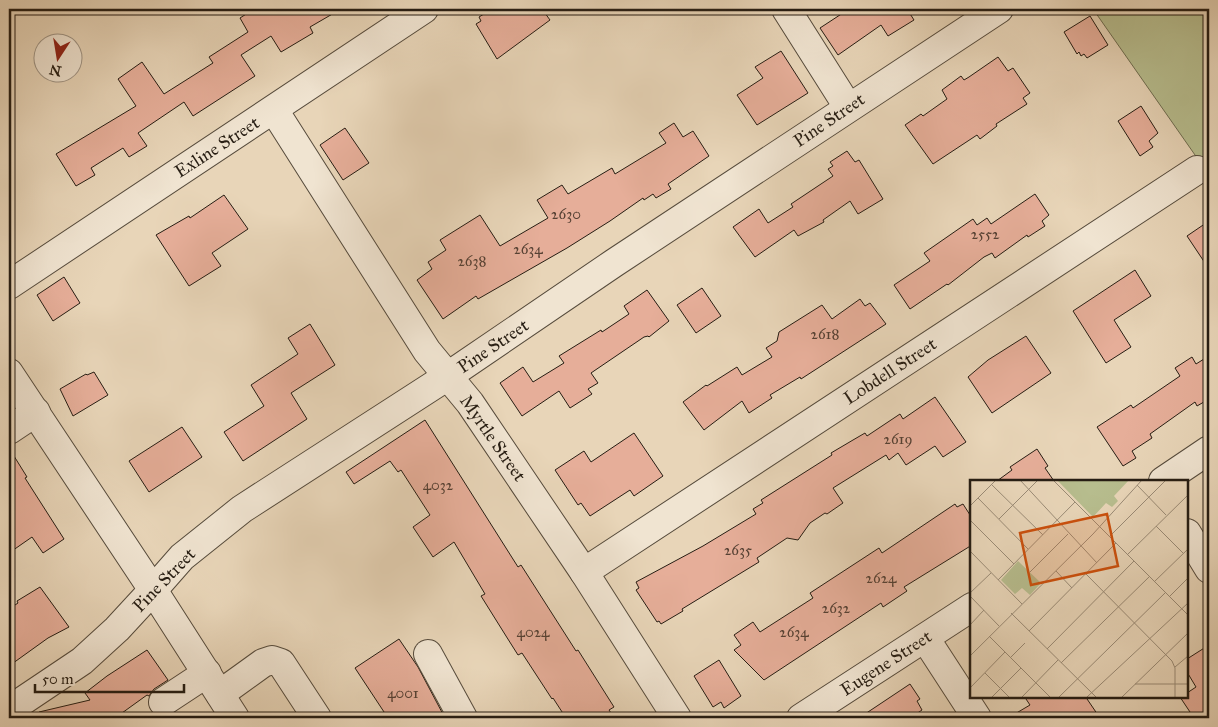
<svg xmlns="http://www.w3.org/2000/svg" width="1218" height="727" viewBox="0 0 1218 727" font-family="'IM FELL Great Primer',serif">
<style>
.green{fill:#b7bd8e;stroke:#6e6d50}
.building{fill:#e6ae99;stroke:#261d13}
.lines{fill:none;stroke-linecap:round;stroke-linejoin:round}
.minor-casing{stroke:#564b3c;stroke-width:30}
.minor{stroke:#f0e4d1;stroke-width:28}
.labels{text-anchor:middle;stroke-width:4;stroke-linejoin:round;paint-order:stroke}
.number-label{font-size:15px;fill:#564134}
.street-label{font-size:18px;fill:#261d13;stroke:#f0e4d1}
.inset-road{fill:none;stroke:#9a8b76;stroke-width:1}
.view{fill:#cb500d;fill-opacity:0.15;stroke:#cb500d;stroke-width:2.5}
.inset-edge{fill:none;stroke:#261d13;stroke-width:2.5}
</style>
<rect width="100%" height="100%" fill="#e8d5b8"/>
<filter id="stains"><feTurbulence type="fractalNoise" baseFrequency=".004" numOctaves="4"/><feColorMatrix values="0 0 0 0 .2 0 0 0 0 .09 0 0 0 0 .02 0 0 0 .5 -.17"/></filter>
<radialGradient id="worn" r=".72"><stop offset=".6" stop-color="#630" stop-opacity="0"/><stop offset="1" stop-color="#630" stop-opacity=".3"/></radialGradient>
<!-- green -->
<polygon class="green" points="1093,9 1209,9 1209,175"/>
<!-- building -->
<g class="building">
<polygon points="254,9 341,9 310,27 313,33 281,52 271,36 241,55 255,76 193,116 184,102 138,133 147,146 129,157 123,148 91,168 95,175 76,186 56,154 136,106 118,79 142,62 164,94 213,63 209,57 248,32 240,18"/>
<polygon points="492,9 542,9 550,20 497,59 476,24 481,21 479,17"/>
<polygon points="849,9 907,9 914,20 888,36 881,25 838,55 820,28"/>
<polygon points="1090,16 1108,45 1087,58 1084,54 1081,56 1079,52 1077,54 1064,32"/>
<polygon points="781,51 808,93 757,125 737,95 763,78 755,67"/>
<polygon points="998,57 1008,71 1013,68 1030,93 1023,98 1027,104 996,124 997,126 980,139 977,135 933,164 905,125 921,114 923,116 947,99 942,90 961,76 964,80 969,77"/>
<polygon points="1141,106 1158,133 1149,141 1153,147 1140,156 1118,121"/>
<polygon points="674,123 683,137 693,131 709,156 668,184 671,189 656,198 653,194 644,200 643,198 610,221 567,248 478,299 476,296 443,319 417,280 432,269 428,262 446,250 440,240 480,215 500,246 548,218 537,200 562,185 568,194 612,168 615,174 666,143 659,133"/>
<polygon points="345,128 369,163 343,180 320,145"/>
<polygon points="847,151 855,162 859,160 883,199 858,214 850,201 823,220 824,222 798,236 794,230 755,257 733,227 759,209 768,223 793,207 791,204 833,176 828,169 833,166 830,162"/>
<polygon points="1035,194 1049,215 1042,221 1045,226 1028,237 1027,235 995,258 992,253 984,257 948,285 947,284 910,309 894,285 930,261 924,253 973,219 977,225 987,218 991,224"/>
<polygon points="224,195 248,229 212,253 221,266 189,286 156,235 189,216 190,218"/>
<polygon points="1209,221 1209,269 1187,236"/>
<polygon points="1135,270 1151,296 1114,320 1131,347 1106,363 1073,311"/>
<polygon points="64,277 80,303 53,321 37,295"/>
<polygon points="702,288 721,316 696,333 677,305"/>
<polygon points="647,290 669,321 649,337 648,336 644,337 591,373 598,383 588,389 592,394 570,408 559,391 522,416 500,383 523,367 533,382 564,363 559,356 601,330 602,332 629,314 624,306"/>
<polygon points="860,299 865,306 870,303 886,324 801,379 800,377 770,395 772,398 749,413 742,401 704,430 683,402 706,385 707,386 737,367 742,375 772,357 766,348 777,341 779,332 822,305 832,319"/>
<polygon points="310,324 335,365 291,393 307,419 243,461 224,432 264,406 251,385 298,354 288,338"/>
<polygon points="1026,336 1051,373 992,413 968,377 988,360"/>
<polygon points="1192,357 1196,364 1204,359 1209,368 1209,399 1197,406 1195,402 1150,434 1152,438 1132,451 1136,458 1123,466 1097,427 1131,405 1133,408 1180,376 1175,368"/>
<polygon points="94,372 108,395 73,416 60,389 86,374 87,375"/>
<polygon points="935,397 966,442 943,457 935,446 906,465 898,453 889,460 886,455 833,488 843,503 827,514 825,513 810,523 798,540 787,538 757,558 759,562 682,609 683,611 661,624 659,621 657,622 636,590 639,588 636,582 703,546 756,514 753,509 763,503 761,500 832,455 831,453 853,440 865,433 867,436 900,414 903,419"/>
<polygon points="425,420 518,567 521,565 576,651 578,650 614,707 609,710 611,713 602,718 566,718 553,698 552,699 522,653 518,655 506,636 481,596 485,594 454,542 433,557 413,527 430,515 401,470 398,472 390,461 354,484 346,472"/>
<polygon points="182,427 202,457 149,492 129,461"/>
<polygon points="634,433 663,476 634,496 630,490 590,516 581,503 578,505 555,470 584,451 591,462"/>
<polygon points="9,448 27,477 25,478 64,539 43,553 32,537 9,553"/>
<polygon points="1037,449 1048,466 1045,468 1054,481 997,481 1012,470 1010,467"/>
<polygon points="955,504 957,507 963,504 972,518 972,545 904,587 907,591 883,607 881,603 764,680 734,650 741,645 734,635 753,622 760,632 813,598 810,593 879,548 882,553"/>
<polygon points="40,587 69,627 48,638 9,666 9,609 18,603 17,601"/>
<polygon points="399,639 418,667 445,718 388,718 355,668"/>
<polygon points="1209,645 1209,718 1194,718 1180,697 1187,696 1187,693 1196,687 1187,672 1187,659"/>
<polygon points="147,650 168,680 154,689 149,696 147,695 115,718 39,718 39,712 90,700 85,693 107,676"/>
<polygon points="719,660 741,696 724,708 721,702 713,707 694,676"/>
<polygon points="910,684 920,699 917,701 922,710 910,718 859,718"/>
<polygon points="1024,696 1085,696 1100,718 1008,718 1030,705"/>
</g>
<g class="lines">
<defs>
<g id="minor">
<polyline points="786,9 848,107"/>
<polyline points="274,110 427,351 470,403 584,572 677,718"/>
<polyline points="9,285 424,9"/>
<polyline points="9,373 153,590 235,718"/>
<polyline points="9,430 36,412"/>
<polyline points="1163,481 1209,450"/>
<polyline points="1187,533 1209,569"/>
<polyline points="584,572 1197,170"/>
<polyline points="925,638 977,718"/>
<polyline points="428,654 463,718"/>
<polyline points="220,694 263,663 272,660 281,663 317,718"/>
<polyline points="163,702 207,673"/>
<polyline points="9,710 82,661 117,629 153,590 182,557 242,509 448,376 614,263 999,9"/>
<polyline points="801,718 972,607"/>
</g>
</defs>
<!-- minor casing -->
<use href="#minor" class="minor-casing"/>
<!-- minor -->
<use href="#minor" class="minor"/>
</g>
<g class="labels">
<!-- number labels -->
<g class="number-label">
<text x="566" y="219">2630</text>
<text x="985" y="239">2552</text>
<text x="528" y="254">2634</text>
<text x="472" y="266">2638</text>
<text x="825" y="339">2618</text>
<text x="898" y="444">2619</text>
<text x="438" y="490">4032</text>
<text x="738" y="555">2635</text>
<text x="881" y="583">2624</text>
<text x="836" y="613">2632</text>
<text x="533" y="637">4024</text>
<text x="794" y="637">2634</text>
<text x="403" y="698">4001</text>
</g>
<!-- street labels -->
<g class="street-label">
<text transform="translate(829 120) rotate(-34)" y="6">Pine Street</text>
<text transform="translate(217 147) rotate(-33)" y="6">Exline Street</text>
<text transform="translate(493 346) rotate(-34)" y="6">Pine Street</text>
<text transform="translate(890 371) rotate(-33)" y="6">Lobdell Street</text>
<text transform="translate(493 438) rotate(55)" y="6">Myrtle Street</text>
<text transform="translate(164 580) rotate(-46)" y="6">Pine Street</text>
<text transform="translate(886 663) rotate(-33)" y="6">Eugene Street</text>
</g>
</g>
<!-- overview -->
<g transform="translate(970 480)">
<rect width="218" height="218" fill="#e8d5b8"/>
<path d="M87 0H159L144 16 148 21 142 27 136 23 123 37ZM48 81 71 103 60 115 52 108 45 114 31 100Z" fill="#b7bd8e"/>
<path class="inset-road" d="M50 0 127 83M83 0 218 135M22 5 73 55M167 5 196 35M8 18 58 69M0 26 26 0M29 39 68 0M0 40 44 84M186 46 213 73M139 57 196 0M0 71 52 124M157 75 218 15M86 91 102 108M60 92 98 54M116 94 202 181 205 188V217M28 100 105 22M184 102 218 69M0 113 21 93M0 116 29 146M199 117 218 98M41 133 126 217M0 145 14 130M59 151 146 63M19 156 80 217M77 169 164 81M0 176 123 54 172 0M41 177 55 163M91 183 179 97M205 187 218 176M15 193 39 217M165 204H218M0 208 35 172M22 217 51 188M52 217 88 180M89 217 195 113M117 217 218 123M152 217 218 153"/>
<path class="view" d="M137 34 148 86 61 105 50 53Z"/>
<rect width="218" height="218" class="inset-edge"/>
</g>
<!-- margin -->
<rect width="1218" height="727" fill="none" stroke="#e8d5b8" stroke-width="30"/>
<rect x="10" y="10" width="1198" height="707" fill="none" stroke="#261d13" stroke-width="2.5"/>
<rect x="15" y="15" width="1188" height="697" fill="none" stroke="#261d13"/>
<!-- north arrow -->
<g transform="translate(58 58) rotate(192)"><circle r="24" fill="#f0e4d1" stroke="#9f9485"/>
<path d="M0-4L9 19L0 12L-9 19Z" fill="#8f2418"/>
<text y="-8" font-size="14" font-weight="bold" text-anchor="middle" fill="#261d13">N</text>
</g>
<!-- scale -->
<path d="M35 684v8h149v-8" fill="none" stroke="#261d13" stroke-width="2.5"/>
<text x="42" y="684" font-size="15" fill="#261d13" stroke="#f0e4d1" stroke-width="4" paint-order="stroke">50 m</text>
<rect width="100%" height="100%" filter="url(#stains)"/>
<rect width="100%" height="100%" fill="url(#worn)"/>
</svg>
